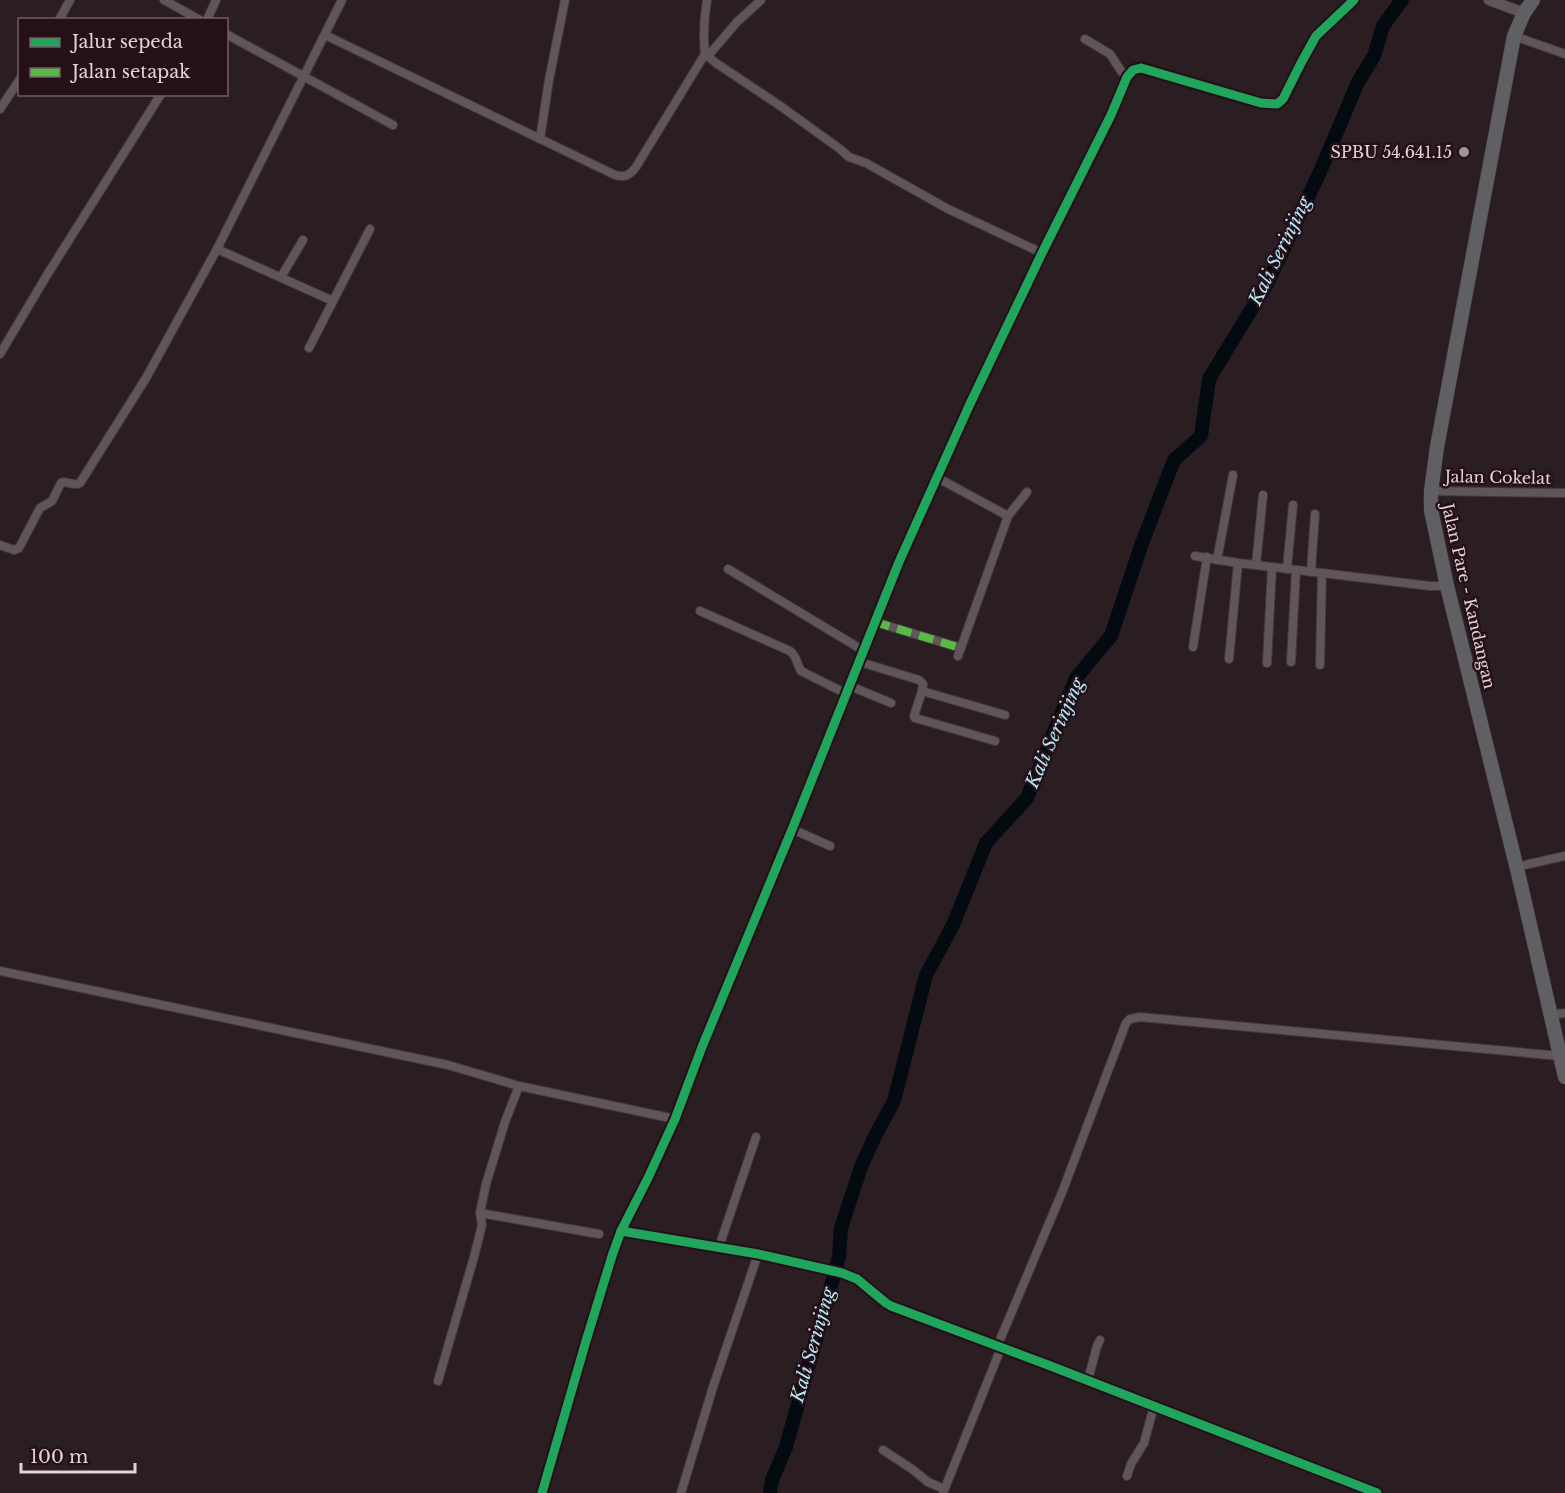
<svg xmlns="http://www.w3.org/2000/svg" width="1565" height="1493" viewBox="0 0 1565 1493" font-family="'Libre Baskerville',serif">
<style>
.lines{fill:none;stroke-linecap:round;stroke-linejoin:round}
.river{stroke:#040b10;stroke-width:14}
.minor-casing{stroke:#43393c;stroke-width:10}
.tertiary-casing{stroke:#43393c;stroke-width:12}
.primary-casing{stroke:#43393c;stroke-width:15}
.minor{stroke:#605559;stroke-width:8}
.tertiary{stroke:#605559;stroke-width:10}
.primary{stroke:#605f64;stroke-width:14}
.quiet{stroke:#58b947;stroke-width:8;stroke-dasharray:15 8;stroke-linecap:butt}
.cycleway-casing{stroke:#251017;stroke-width:13}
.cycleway{stroke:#20a55d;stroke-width:9}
.poi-dot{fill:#a19397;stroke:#251017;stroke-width:2}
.labels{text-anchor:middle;stroke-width:5;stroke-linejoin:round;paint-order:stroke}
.poi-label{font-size:16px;fill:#e1d2d6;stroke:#251017;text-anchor:end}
.street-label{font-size:16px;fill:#e1d2d6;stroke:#251017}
.water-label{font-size:18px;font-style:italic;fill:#b2e8f9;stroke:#251017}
</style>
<rect width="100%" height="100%" fill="#2a1e22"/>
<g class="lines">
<!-- river -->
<polyline class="river" points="770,1493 772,1480 786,1447 839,1257 841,1228 861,1167 875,1136 894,1101 926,975 953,925 986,843 1027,798 1076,678 1111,636 1142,543 1174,460 1201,436 1209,379 1267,284 1319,174 1358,82 1374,56 1383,26 1402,0"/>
<defs>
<g id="minor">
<polyline points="164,0 200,20"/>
<path d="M707 0C704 18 703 35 705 54L716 63 779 105 840 149 849 157 866 163 948 209 1042 253"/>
<polyline points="59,20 70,0"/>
<polyline points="207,20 216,0"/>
<polyline points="226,34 393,125"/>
<path d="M325 35 615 175C625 178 630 175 636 167L705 54"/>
<polyline points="1514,36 1565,54"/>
<polyline points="1085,39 1110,54 1121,71 1127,77"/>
<polyline points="708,56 737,22 761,0"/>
<polyline points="0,109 20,79"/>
<polyline points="540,139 549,80 565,0"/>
<polyline points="217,249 333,301"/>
<polyline points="281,277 303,240"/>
<polyline points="309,348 370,229"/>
<polyline points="0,354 47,275 161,94"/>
<polyline points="936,477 1008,516"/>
<polyline points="1431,491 1565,493"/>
<path d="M0 545 14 550 19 548 40 508 52 501 61 483C67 480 73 487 80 483L146 378 217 249 342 0"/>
<polyline points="1195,556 1238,563 1430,586 1447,586"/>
<polyline points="1217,560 1233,475"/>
<polyline points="1256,565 1263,495"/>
<polyline points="728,569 864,651"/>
<polyline points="1287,569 1293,505"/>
<polyline points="1311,572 1315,514"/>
<path d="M700 611 790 651C797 656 797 665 801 671L847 694"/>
<polyline points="875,622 961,648"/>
<polyline points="1193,647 1207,557"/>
<polyline points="958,656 1008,516 1027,492"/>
<polyline points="1229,659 1238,563"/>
<polyline points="860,662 919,680 923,684 922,691 1005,715"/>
<polyline points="1291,662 1296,570"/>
<polyline points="1267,663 1272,567"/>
<polyline points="1320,665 1322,573"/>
<polyline points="850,686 891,703"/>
<polyline points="922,691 914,716 915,718 995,741"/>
<polyline points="792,829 830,846"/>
<polyline points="1516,867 1565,856"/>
<polyline points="0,971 448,1065 519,1086 675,1119"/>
<polyline points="1550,1015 1565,1013"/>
<polyline points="480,1213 599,1234"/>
<polyline points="621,1231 758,1254 842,1273 857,1279 886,1303 891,1306 1048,1365 1377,1493"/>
<polyline points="719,1247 756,1137"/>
<polyline points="997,1347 1063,1190 1126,1023 1130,1019 1140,1017 1560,1056"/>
<polyline points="1088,1380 1097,1346 1100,1340"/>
<polyline points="438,1381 474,1257 482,1225 480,1213 486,1184 505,1122 519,1086"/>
<polyline points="883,1450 912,1469 928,1482 944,1489"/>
<polyline points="1127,1476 1131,1464 1144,1443 1154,1406"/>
<polyline points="681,1493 713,1387 758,1254"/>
<polyline points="943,1493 1001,1348"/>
</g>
<g id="tertiary">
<polyline points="1489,0 1524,13"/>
<polyline points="542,1493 586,1341 612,1256 621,1231 648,1178 675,1119 702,1047 791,832 899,562 969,406 1042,253 1111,115 1127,77 1133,70 1141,68 1261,103 1277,104 1283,99 1301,63 1316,36 1354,0"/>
</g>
<polyline id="primary" points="1533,0 1524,13 1514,36 1437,447 1431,491 1431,510 1447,586 1519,877 1565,1077"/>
</defs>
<!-- minor casing -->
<use href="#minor" class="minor-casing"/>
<!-- tertiary casing -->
<use href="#tertiary" class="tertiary-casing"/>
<!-- primary casing -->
<use href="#primary" class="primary-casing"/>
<!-- minor -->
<use href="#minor" class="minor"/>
<!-- tertiary -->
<use href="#tertiary" class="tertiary"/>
<!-- primary -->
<use href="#primary" class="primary"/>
<!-- quiet -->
<polyline class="quiet" points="875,622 961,648"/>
<defs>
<g id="cycleway">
<polyline points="621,1231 758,1254 842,1273 857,1279 886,1303 891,1306 1048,1365 1377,1493"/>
<polyline points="542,1493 586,1341 612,1256 621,1231 648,1178 675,1119 702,1047 791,832 899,562 969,406 1042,253 1111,115 1127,77 1133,70 1141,68 1261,103 1277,104 1283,99 1301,63 1316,36 1354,0"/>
</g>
</defs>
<!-- cycleway casing -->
<use href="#cycleway" class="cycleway-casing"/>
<!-- cycleway -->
<use href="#cycleway" class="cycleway"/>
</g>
<!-- markers -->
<circle class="poi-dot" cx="1464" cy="152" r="6"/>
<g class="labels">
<!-- poi labels -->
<g class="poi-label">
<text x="1452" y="158">SPBU 54.641.15</text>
</g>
<!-- street labels -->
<g class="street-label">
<text transform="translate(1498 477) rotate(1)" y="6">Jalan Cokelat</text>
<text transform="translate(1469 596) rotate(77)" y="6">Jalan Pare - Kandangan</text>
</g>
<!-- water labels -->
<g class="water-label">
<text transform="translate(1280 251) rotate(-64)" y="6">Kali Serinjing</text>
<text transform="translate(1055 733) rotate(-66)" y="6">Kali Serinjing</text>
<text transform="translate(813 1345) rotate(-74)" y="6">Kali Serinjing</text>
</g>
</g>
<!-- legend -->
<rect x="18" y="18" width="210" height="78" fill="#251017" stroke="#705e63" stroke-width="1.5"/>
<rect x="30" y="38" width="30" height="9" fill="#20a55d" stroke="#705e63" stroke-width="1.5"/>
<text x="72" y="48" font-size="18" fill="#e1d2d6">Jalur sepeda</text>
<rect x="30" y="68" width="30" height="9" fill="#58b947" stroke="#705e63" stroke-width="1.5"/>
<text x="72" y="78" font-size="18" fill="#e1d2d6">Jalan setapak</text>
<!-- scale -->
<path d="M21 1463v9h114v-9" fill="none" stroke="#e1d2d6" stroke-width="3"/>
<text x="30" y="1463" font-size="18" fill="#e1d2d6" stroke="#251017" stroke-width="4.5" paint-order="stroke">100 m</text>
</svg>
